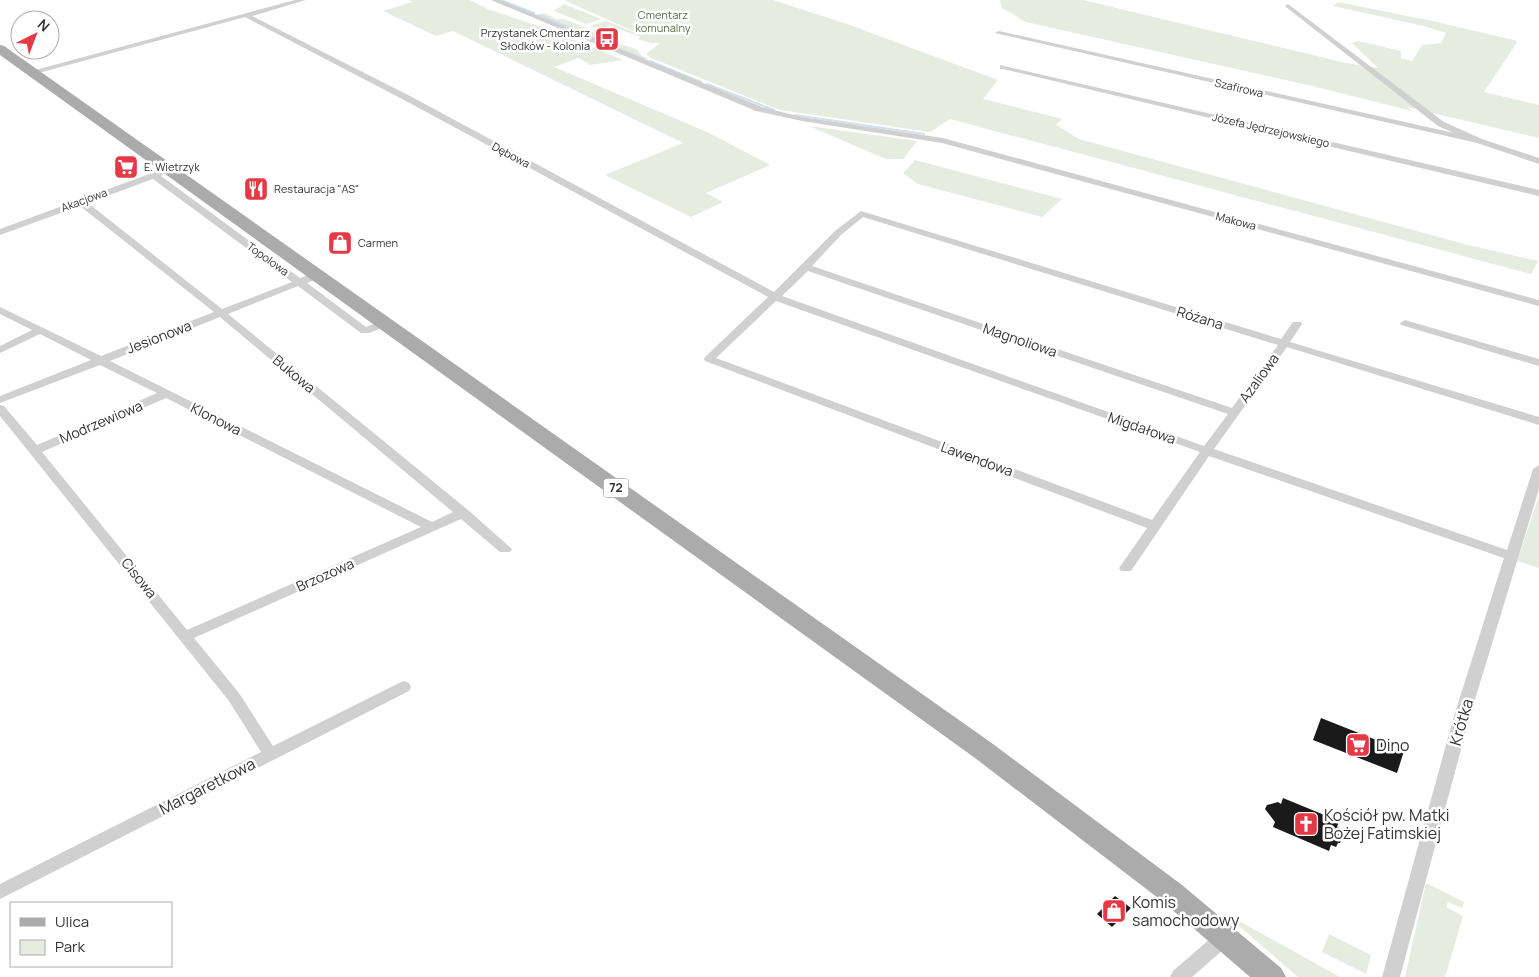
<svg xmlns="http://www.w3.org/2000/svg" width="1539" height="977" viewBox="0 0 1539 977" font-family="Manrope,sans-serif">
<style>
.green{fill:#e6ecdf}
.lines{fill:none;stroke-linecap:round;stroke-linejoin:round}
.stream{stroke:#cfe2ee;stroke-width:2}
.building{fill:#1a1a1a}
.street{fill:#d0d0d0;fill-rule:evenodd}
.primary{fill:#ababab;fill-rule:evenodd}
.labels{text-anchor:middle;stroke-width:5;stroke-linejoin:round;paint-order:stroke}
.far-park-label{font-size:11px;fill:#56703f;stroke:#fff}
.far-poi-label{font-size:11px;fill:#333;stroke:#fff;text-anchor:start}
.far-street-label{font-size:11px;fill:#333;stroke:#fff}
.shield{fill:#fff;stroke:#707070;stroke-width:1}
.shield-label{font-size:12px;font-weight:bold;fill:#333}
.street-label{font-size:14px;fill:#333;stroke:#fff}
.near-street-label{font-size:16px;fill:#333;stroke:#fff}
.near-poi-label{font-size:16px;fill:#333;stroke:#fff;text-anchor:start}
</style>
<rect width="100%" height="100%" fill="#fff"/>
<!-- green -->
<g class="green">
<polygon points="409,0 470,0 490,10 545,28 623,60 590,65 579,58 554,67 707,132 770,165 706,193 723,202 691,217 605,175 683,143 453,31 436,36 383,11 412,2"/>
<polygon points="564,0 773,0 847,24 998,80 983,99 1062,119 1056,125 1079,139 1468,245 1538,261 1531,274 950,119 930,132 780,110 651,58 646,54 660,43 650,43 638,39 640,37 609,25 607,27 592,27 593,25 606,21 651,39"/>
<polygon points="1000,0 1083,0 1346,63 1378,68 1352,43 1358,41 1401,51 1401,58 1412,61 1422,45 1441,43 1446,33 1424,26 1333,6 1338,2 1437,22 1518,41 1484,92 1539,105 1539,138 1407,107 1412,111 1312,86 1026,22 1002,8"/>
<polygon points="564,4 601,19 586,24 554,11"/>
<polygon points="544,13 556,19 564,19 584,27 607,40 636,49 642,56 648,59 644,60 538,16"/>
<polygon points="809,126 917,141 903,159 886,159"/>
<polygon points="915,160 1062,199 1042,217 918,184 903,173"/>
<polygon points="1539,496 1539,568 1517,561"/>
<polygon points="1426,883 1464,902 1462,908 1448,902 1446,907 1463,916 1445,977 1405,977"/>
<polygon points="1224,913 1230,916 1340,977 1298,977"/>
<polygon points="1329,934 1371,955 1366,974 1322,952"/>
</g>
<g class="lines">
<!-- stream -->
<g class="stream">
<polyline points="501,0 534,13"/>
<polyline points="539,15 644,59"/>
<polyline points="650,61 701,82"/>
<polyline points="707,84 774,110"/>
<polyline points="795,115 924,134"/>
</g>
</g>
<!-- building -->
<g class="building">
<polygon points="1321,718 1404,751 1397,773 1313,740"/>
<polygon points="1283,798 1339,821 1337,827 1342,829 1341,834 1343,835 1340,843 1338,843 1336,847 1331,845 1329,851 1273,827 1275,822 1265,809 1267,805 1278,802 1281,804"/>
<polygon points="1115,896 1131,908 1112,927 1097,914"/>
</g>
<g class="lines">
<!-- street -->
<g class="street">
<path d="M295 0H306L252 16 410 96 774 292 835 231 861 211 1281 339 1293 322H1301L1302 324 1290 342 1539 417V425L1287 347 1214 449 1507 550 1533 469 1539 465V489L1470 716 1400 977H1382L1454 716 1504 558 1209 456 1131 571H1121L1119 568 1147 528 705 361 704 359 705 357 768 297 404 100 245 17 35 74 28 72ZM863 217 1278 345 1232 408 812 266 841 235ZM808 271 1228 414 1204 446 782 296ZM776 301 1200 452 1152 520 716 358Z"/>
<polygon points="491,0 500,0 762,107 802,117 943,138 1539,300 1539,306 942,143 802,121 756,111"/>
<polygon points="1288,4 1444,122 1482,139 1539,158 1539,164 1477,143 995,33 999,31 1454,133 1438,126 1286,7 1285,6"/>
<polygon points="1000,65 1539,190 1539,196 1003,69 1000,69"/>
<path d="M160 170 164 173 161 176 300 278 314 273H322V277L307 283 366 327 381 321H389L390 323 389 325 369 333H361L298 286 228 314 468 510 512 549 510 552H500L461 519 194 638 239 693 273 746 399 683 404 681 409 683 411 687 409 691 0 899V884L261 752 229 701 0 416V405L4 406 37 445 157 393 100 365 0 403V396L91 360 40 334 0 353V346L32 330 0 314V307L101 356 214 312 80 206 0 235V229ZM153 179 292 282 222 309 88 203ZM220 317 453 512 432 522 110 361ZM166 398 421 527 187 630 42 452Z"/>
<polygon points="1405,320 1539,359 1539,366 1401,325 1400,323"/>
<polygon points="1225,929 1231,931 1234,937 1231,943 1192,977 1170,977 1173,971 1219,931"/>
</g>
<!-- primary -->
<polygon class="primary" points="0,45 4,46 993,744 1182,885 1281,968 1286,977 1250,977 1162,901 975,758 0,55"/>
</g>
<!-- icons -->
<defs>
<symbol id="bus-square" viewBox="-11 -11 22 22"><rect x="-9" y="-9" width="18" height="18" rx="4" fill="#e63946" stroke="#fff"/><path d="M-5-6H5V4H4V6H2V4H-2V6H-4V4H-5ZM-3.5-4V0h7V-4ZM-3.5 1.2v1.5H-2V1.2ZM2 1.2v1.5H3.5V1.2Z" fill="#fff"/></symbol>
<symbol id="supermarket-square" viewBox="-11 -11 22 22"><rect x="-9" y="-9" width="18" height="18" rx="4" fill="#e63946" stroke="#fff"/><path d="M-6-5.5h2.5l.6 2H6L4.5 2H-2.5L-4.4-4H-6ZM-1.5 3.2a1.3 1.3 0 1 0 .1 0ZM3 3.2a1.3 1.3 0 1 0 .1 0Z" fill="#fff"/></symbol>
<symbol id="restaurant-square" viewBox="-11 -11 22 22"><rect x="-9" y="-9" width="18" height="18" rx="4" fill="#e63946" stroke="#fff"/><path d="M-5-6h1v4h1v-4h1v4h1v-4h1v5L-1.5 .5V6h-2V.5L-5-1ZM5-6V6H3V1.5H1.5Q1.5-4 5-6Z" fill="#fff"/></symbol>
<symbol id="shop-square" viewBox="-11 -11 22 22"><rect x="-9" y="-9" width="18" height="18" rx="4" fill="#e63946" stroke="#fff"/><path d="M-5-2.5h2.3a2.7 3.5 0 0 1 5.4 0H5L5.5 6h-11ZM-1.5-2.5h3a1.5 2.3 0 0 0-3 0Z" fill="#fff"/></symbol>
<symbol id="church-square" viewBox="-11 -11 22 22"><rect x="-9" y="-9" width="18" height="18" rx="4" fill="#e63946" stroke="#fff"/><path d="M-1.2-6h2.4v3.5h3.3v2.4h-3.3V6h-2.4V-.1h-3.3v-2.4h3.3Z" fill="#fff"/></symbol>
</defs>
<g fill-rule="evenodd">
<use href="#bus-square" x="593" y="25" width="28" height="28"/>
<use href="#supermarket-square" x="112" y="153" width="28" height="28"/>
<use href="#restaurant-square" x="242" y="175" width="28" height="28"/>
<use href="#shop-square" x="326" y="229" width="28" height="28"/>
<use href="#supermarket-square" x="1344" y="731" width="28" height="28"/>
<use href="#church-square" x="1292" y="810" width="28" height="28"/>
<use href="#shop-square" x="1100" y="897" width="28" height="28"/>
</g>
<g class="labels">
<!-- far-park labels -->
<g class="far-park-label">
<text x="663" y="19">Cmentarz<tspan x="663" dy="13">komunalny</tspan></text>
</g>
<!-- far-poi labels -->
<g class="far-poi-label">
<text x="590" y="37" text-anchor="end">Przystanek Cmentarz<tspan x="590" dy="13">Słodków - Kolonia</tspan></text>
<text x="144" y="171">E. Wietrzyk</text>
<text x="274" y="193">Restauracja "AS"</text>
<text x="358" y="247">Carmen</text>
</g>
<!-- far-street labels -->
<g class="far-street-label">
<text transform="translate(1239 88) rotate(13)" y="4">Szafirowa</text>
<text transform="translate(1271 130) rotate(13)" y="4">Józefa Jędrzejowskiego</text>
<text transform="translate(511 155) rotate(28)" y="4">Dębowa</text>
<text transform="translate(84 200) rotate(-20)" y="4">Akacjowa</text>
<text transform="translate(1236 221) rotate(15)" y="4">Makowa</text>
<text transform="translate(268 259) rotate(36)" y="4">Topolowa</text>
</g>
<!-- shield labels -->
<rect class="shield" x="603.5" y="478.5" width="25" height="19" rx="4"/>
<g class="shield-label">
<text x="616" y="492">72</text>
</g>
<!-- street labels -->
<g class="street-label">
<text transform="translate(1200 318) rotate(17)" y="5">Różana</text>
<text transform="translate(159 337) rotate(-21)" y="5">Jesionowa</text>
<text transform="translate(1020 340) rotate(19)" y="5">Magnoliowa</text>
<text transform="translate(294 374) rotate(40)" y="5">Bukowa</text>
<text transform="translate(1259 378) rotate(-54)" y="5">Azaliowa</text>
<text transform="translate(216 419) rotate(27)" y="5">Klonowa</text>
<text transform="translate(101 422) rotate(-23)" y="5">Modrzewiowa</text>
<text transform="translate(1142 428) rotate(19)" y="5">Migdałowa</text>
<text transform="translate(977 459) rotate(20)" y="5">Lawendowa</text>
<text transform="translate(325 575) rotate(-24)" y="5">Brzozowa</text>
<text transform="translate(139 578) rotate(51)" y="5">Cisowa</text>
</g>
<!-- near-street labels -->
<g class="near-street-label">
<text transform="translate(1461 722) rotate(-74)" y="6">Krótka</text>
<text transform="translate(207 786) rotate(-27)" y="6">Margaretkowa</text>
</g>
<!-- near-poi labels -->
<g class="near-poi-label">
<text x="1376" y="751">Dino</text>
<text x="1324" y="821">Kościół pw. Matki<tspan x="1324" dy="18">Bożej Fatimskiej</tspan></text>
<text x="1132" y="908">Komis<tspan x="1132" dy="18">samochodowy</tspan></text>
</g>
</g>
<!-- legend -->
<rect x="10" y="902" width="162" height="65" fill="#ffffff" stroke="#adadad"/>
<rect x="20" y="918" width="25" height="8" fill="#ababab" stroke="#adadad"/>
<text x="55" y="927" font-size="15" fill="#333333">Ulica</text>
<rect x="20" y="940" width="25" height="15" fill="#e6ecdf" stroke="#adadad"/>
<text x="55" y="952" font-size="15" fill="#333333">Park</text>
<!-- north arrow -->
<g transform="translate(35 35) rotate(42)"><circle r="24" fill="#ffffff" stroke="#adadad"/>
<path d="M0-4L9 19L0 12L-9 19Z" fill="#e63946"/>
<text y="-8" font-size="14" font-weight="bold" text-anchor="middle" fill="#333333">N</text>
</g>
</svg>
